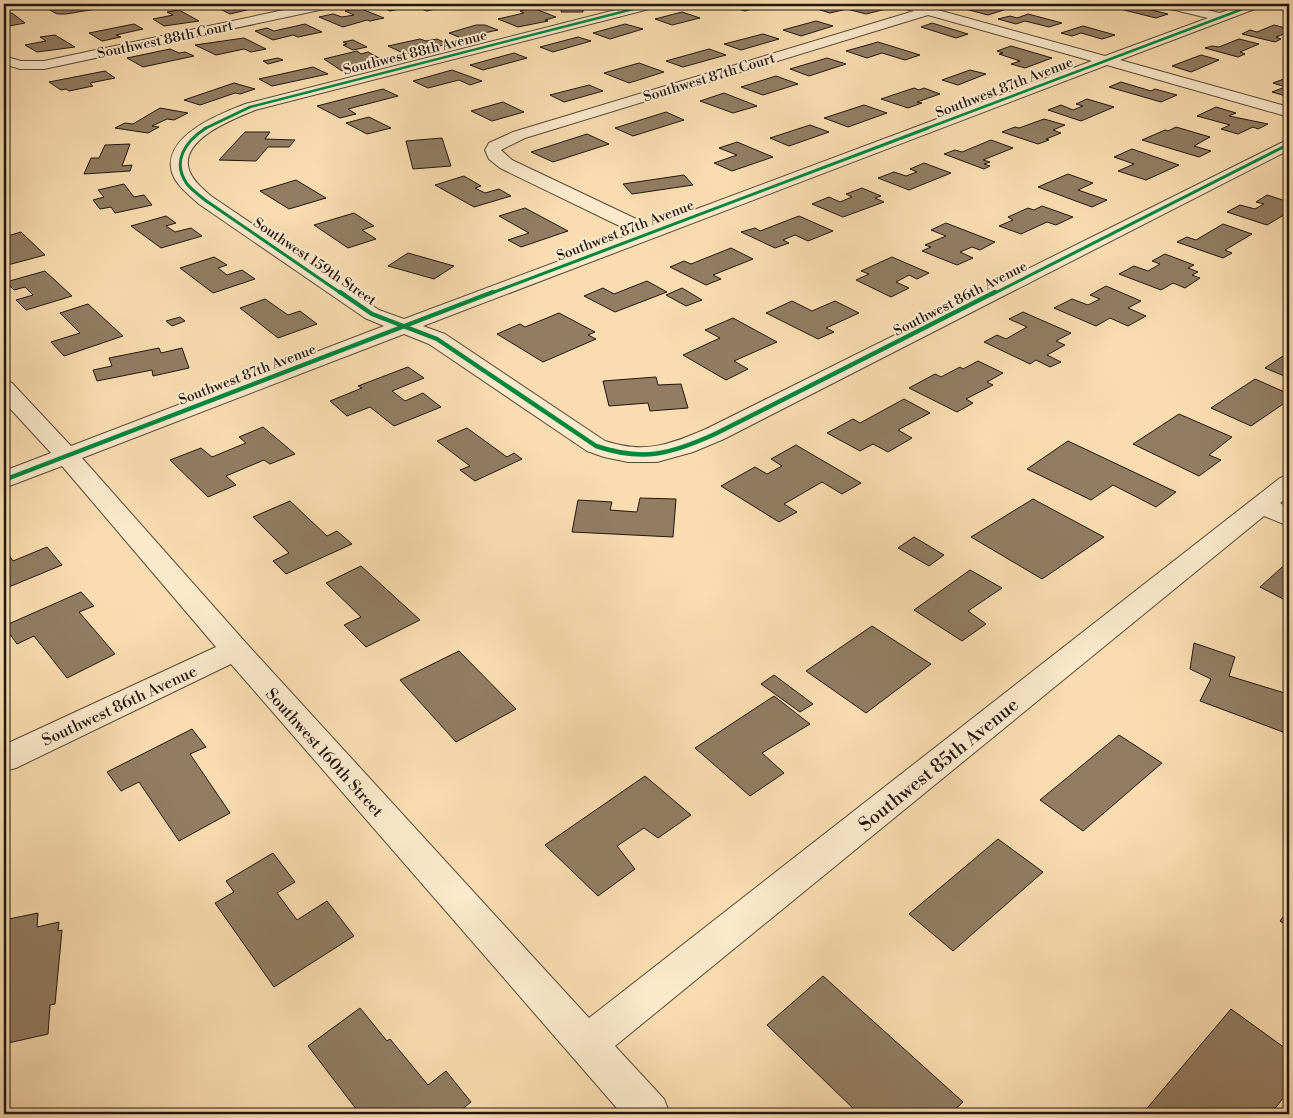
<svg xmlns="http://www.w3.org/2000/svg" width="1293" height="1118" viewBox="0 0 1293 1118" font-family="'Libre Bodoni',serif">
<style>
.building{fill:#927d63;stroke:#221510}
.lines{fill:none;stroke-linecap:round;stroke-linejoin:round}
.minor-casing{stroke:#584738;stroke-width:2}
.minor{fill:#fbe9cc;fill-rule:evenodd}
.cycleway-far2-casing{stroke:#fbe9cc;stroke-width:4.5}
.cycleway-far1-casing{stroke:#fbe9cc;stroke-width:5}
.cycleway-casing{stroke:#fbe9cc;stroke-width:7}
.cycleway-far2{stroke:#00873e;stroke-width:2.5}
.cycleway-far1{stroke:#00873e;stroke-width:3}
.cycleway{stroke:#00873e;stroke-width:4.5}
.labels{text-anchor:middle;stroke-width:4;stroke-linejoin:round;paint-order:stroke}
.far-street-label{font-size:14px;fill:#221510;stroke:#fbe9cc}
.street-label{font-size:16px;fill:#221510;stroke:#fbe9cc}
.near-street-label{font-size:19px;fill:#221510;stroke:#fbe9cc}
</style>
<rect width="100%" height="100%" fill="#f9ddb0"/>
<filter id="stains"><feTurbulence type="fractalNoise" baseFrequency=".004" numOctaves="4"/><feColorMatrix values="0 0 0 0 .2 0 0 0 0 .09 0 0 0 0 .02 0 0 0 .5 -.17"/></filter>
<radialGradient id="worn" r=".72"><stop offset=".6" stop-color="#630" stop-opacity="0"/><stop offset="1" stop-color="#630" stop-opacity=".3"/></radialGradient>
<!-- building -->
<g class="building">
<polygon points="68,4 95,4 102,8 66,14 57,14 46,8"/>
<polygon points="226,4 265,4 267,5 230,14 214,6"/>
<polygon points="374,4 435,4 444,7 427,11 413,6 390,11"/>
<polygon points="552,4 583,4 583,12 561,12 562,8 551,8"/>
<polygon points="722,4 768,4 745,11"/>
<polygon points="837,4 868,4 886,9 866,14 847,9 830,13 817,9"/>
<polygon points="955,4 988,4 1007,9 988,15 950,5"/>
<polygon points="1115,4 1127,4 1168,14 1156,18 1108,6"/>
<polygon points="359,8 384,18 370,21 367,20 343,27 319,17 333,14 342,17 354,15 345,11"/>
<polygon points="533,8 556,17 545,20 548,21 518,27 498,19 524,13 520,11"/>
<polygon points="179,10 199,21 164,26 153,19 173,15 167,12"/>
<polygon points="682,12 700,18 672,25 655,19"/>
<polygon points="12,13 25,23 4,27 4,14"/>
<polygon points="1028,14 1062,23 1049,27 1025,21 1016,24 998,19 1010,16 1017,18"/>
<polygon points="816,21 833,26 801,36 783,30"/>
<polygon points="932,23 968,34 956,38 921,27"/>
<polygon points="134,24 143,29 116,35 121,37 102,41 89,33"/>
<polygon points="305,24 322,32 298,37 293,35 273,40 255,31 267,28 274,31"/>
<polygon points="625,24 643,29 610,39 593,33"/>
<polygon points="476,25 485,25 498,30 461,38 449,33"/>
<polygon points="1274,25 1289,29 1289,32 1276,37 1281,39 1275,42 1242,34 1250,30 1257,32"/>
<polygon points="1083,26 1115,35 1102,39 1081,33 1072,36 1061,33"/>
<polygon points="763,34 779,39 741,50 724,44"/>
<polygon points="55,35 75,47 37,52 25,45 46,41 40,37"/>
<polygon points="578,37 591,41 553,52 540,47"/>
<polygon points="244,38 266,49 251,52 244,49 216,55 195,45"/>
<polygon points="420,39 426,41 437,39 448,44 405,54 388,46"/>
<polygon points="1239,39 1259,44 1240,52 1245,54 1238,57 1205,48 1212,46 1219,47"/>
<polygon points="353,40 367,47 353,50 343,45 347,44 343,42"/>
<polygon points="878,42 920,55 905,60 882,53 867,58 846,51"/>
<polygon points="1011,46 1052,58 1025,68 1011,64 1020,61 999,54 1003,53 997,51"/>
<polygon points="170,49 179,53 185,52 194,56 143,67 127,58"/>
<polygon points="709,49 726,55 683,67 666,61"/>
<polygon points="357,51 361,54 368,52 381,59 351,66 355,68 342,71 324,59"/>
<polygon points="514,53 527,58 483,70 470,65"/>
<polygon points="1201,55 1219,60 1191,72 1172,66"/>
<polygon points="278,58 283,60 268,64 263,61"/>
<polygon points="827,58 846,64 809,76 790,69"/>
<polygon points="639,63 664,72 629,83 604,73"/>
<polygon points="313,67 328,74 272,86 259,79"/>
<polygon points="452,70 482,81 470,85 459,80 428,88 413,81"/>
<polygon points="970,70 986,74 958,85 942,80"/>
<polygon points="105,71 115,78 90,83 93,86 69,91 66,89 61,90 49,82"/>
<polygon points="776,76 798,84 763,95 741,87"/>
<polygon points="1284,79 1289,80 1289,97 1272,92 1285,87 1273,83"/>
<polygon points="1121,82 1151,91 1155,89 1177,95 1161,102 1109,87"/>
<polygon points="234,83 255,89 240,94 235,93 200,105 184,100"/>
<polygon points="589,85 603,91 564,102 550,95"/>
<polygon points="914,88 919,90 924,88 940,94 917,102 922,103 908,108 881,99"/>
<polygon points="383,89 398,96 348,109 356,114 340,118 317,106"/>
<polygon points="724,93 757,106 733,113 700,101"/>
<polygon points="1087,99 1114,107 1081,121 1048,110 1061,105 1073,110 1083,106 1076,104"/>
<polygon points="503,102 524,112 492,121 471,111"/>
<polygon points="864,105 887,113 848,127 824,118"/>
<polygon points="1216,107 1236,113 1229,116 1268,124 1258,129 1253,127 1238,134 1221,129 1230,125 1197,116"/>
<polygon points="160,108 188,113 174,120 167,119 152,126 159,127 148,133 115,128 125,123 133,124"/>
<polygon points="666,112 684,120 633,136 615,128"/>
<polygon points="369,117 391,128 367,134 346,123"/>
<polygon points="1044,119 1065,125 1053,130 1061,133 1046,139 1049,140 1038,144 1002,132 1015,127 1019,128"/>
<polygon points="810,125 829,132 789,146 770,138"/>
<polygon points="1176,127 1210,137 1194,146 1211,151 1199,157 1142,140 1165,130 1168,131"/>
<polygon points="245,132 270,132 265,139 295,140 289,147 268,147 256,161 219,160"/>
<polygon points="587,134 609,144 553,162 531,152"/>
<polygon points="442,138 451,166 413,169 406,141"/>
<polygon points="991,140 1013,148 983,160 990,162 984,164 990,166 984,169 944,154 955,150 962,152"/>
<polygon points="737,142 773,157 732,171 714,163 737,155 719,148"/>
<polygon points="130,144 122,166 132,165 130,171 84,174 91,158 99,158 105,145"/>
<polygon points="1132,149 1179,165 1146,180 1118,171 1134,164 1114,157"/>
<polygon points="924,163 951,173 909,190 878,178 894,172 906,176 917,172 910,169"/>
<polygon points="1068,174 1093,183 1078,190 1107,200 1092,207 1038,187"/>
<polygon points="684,175 693,185 632,194 623,184"/>
<polygon points="464,176 481,186 475,188 485,193 499,189 511,196 474,207 435,185"/>
<polygon points="296,180 326,198 289,209 260,191"/>
<polygon points="124,184 134,197 144,195 152,205 115,213 111,207 100,209 93,200 104,197 98,190"/>
<polygon points="862,188 881,196 875,198 884,202 843,217 812,204 829,197 840,202 852,197 846,194"/>
<polygon points="1267,195 1289,202 1289,212 1267,225 1227,212 1240,205 1255,209 1264,204 1256,202"/>
<polygon points="1042,206 1073,217 1056,225 1047,222 1021,234 999,226 1013,220 1008,217 1028,208 1034,210"/>
<polygon points="525,208 568,231 521,247 508,240 529,233 499,216"/>
<polygon points="354,213 374,226 362,230 376,239 348,248 314,225"/>
<polygon points="166,216 176,223 166,226 175,232 191,228 202,236 161,248 131,226"/>
<polygon points="799,216 833,231 808,241 795,235 783,240 789,243 775,248 741,232 755,228 760,231"/>
<polygon points="946,223 995,242 980,250 972,247 960,252 973,258 957,265 922,251 931,247 925,245 946,236 931,230"/>
<polygon points="1223,224 1252,234 1225,250 1232,253 1223,258 1177,242 1187,237 1196,240"/>
<polygon points="21,232 45,255 4,266 4,252 6,252 4,250 4,237"/>
<polygon points="731,248 753,259 713,275 721,279 706,285 670,267 684,261 691,264"/>
<polygon points="408,253 454,266 434,279 388,266"/>
<polygon points="1165,254 1194,265 1188,268 1198,272 1192,275 1200,278 1185,288 1173,283 1161,290 1119,274 1134,266 1148,271 1160,264 1152,261"/>
<polygon points="214,257 227,265 218,268 227,275 242,270 255,279 213,293 180,268"/>
<polygon points="892,257 929,273 917,279 909,275 896,282 909,288 891,297 856,280 869,274 861,271"/>
<polygon points="45,271 72,296 26,310 16,300 33,295 25,287 14,290 6,282"/>
<polygon points="647,281 667,292 615,312 584,296 603,288 614,294"/>
<polygon points="1106,286 1141,301 1128,308 1146,316 1128,326 1110,318 1096,326 1054,308 1072,299 1088,305 1100,299 1090,295"/>
<polygon points="682,288 702,300 686,306 666,295"/>
<polygon points="265,299 288,315 300,311 317,324 278,338 240,308"/>
<polygon points="792,301 812,311 835,301 859,313 826,328 834,332 818,339 766,313"/>
<polygon points="88,304 123,336 64,356 51,342 80,333 60,313"/>
<polygon points="1023,312 1071,333 1056,341 1065,345 1047,355 1061,362 1050,367 1036,360 1030,364 984,342 997,335 1006,339 1027,327 1009,319"/>
<polygon points="559,313 595,332 588,335 596,339 543,362 497,334 520,324 525,327"/>
<polygon points="180,317 185,321 172,326 166,321"/>
<polygon points="733,318 777,342 734,361 748,369 726,380 683,355 720,338 705,330"/>
<polygon points="159,348 161,353 182,348 189,368 153,376 152,370 97,381 93,370 112,366 109,358"/>
<polygon points="1289,352 1289,378 1265,368"/>
<polygon points="978,361 1003,373 987,382 993,385 966,399 973,403 957,412 909,388 935,374 941,377 960,367 963,369"/>
<polygon points="408,367 424,378 392,391 405,401 423,393 441,407 394,426 370,407 347,416 330,401 362,388 358,386"/>
<polygon points="656,377 658,385 681,384 688,408 650,411 648,403 609,406 603,381"/>
<polygon points="1255,379 1289,394 1289,400 1251,426 1211,408"/>
<polygon points="904,399 930,413 898,430 912,438 888,452 873,444 860,451 827,433 853,419 860,423"/>
<polygon points="1179,414 1232,437 1209,455 1221,460 1199,476 1133,444"/>
<polygon points="263,427 295,454 270,464 264,460 226,476 236,485 208,497 170,460 201,448 212,457 246,443 239,437"/>
<polygon points="467,428 507,457 514,453 522,459 475,481 460,470 470,466 437,441"/>
<polygon points="1068,441 1176,492 1156,507 1113,485 1091,500 1027,469"/>
<polygon points="796,445 861,483 842,494 822,482 784,504 797,512 779,522 721,486 755,467 767,474 782,466 771,459"/>
<polygon points="640,498 676,499 673,537 572,532 578,500 612,502 610,510 637,512"/>
<polygon points="1033,499 1104,537 1042,579 971,537"/>
<polygon points="290,501 327,536 337,531 352,544 286,574 273,561 289,553 253,517"/>
<polygon points="914,537 944,555 929,566 898,548"/>
<polygon points="47,547 62,565 4,589 4,548 13,561"/>
<polygon points="1289,561 1289,602 1260,587"/>
<polygon points="361,566 420,620 366,647 344,625 361,617 326,583"/>
<polygon points="970,570 1002,588 968,611 986,624 962,641 914,610"/>
<polygon points="81,592 94,606 79,612 115,654 67,678 34,636 17,644 4,626"/>
<polygon points="872,626 931,664 866,713 806,671"/>
<polygon points="1194,643 1235,657 1229,676 1288,694 1283,732 1200,701 1211,679 1190,669"/>
<polygon points="459,651 516,709 456,742 400,680"/>
<polygon points="774,675 813,704 800,712 761,684"/>
<polygon points="774,696 810,724 762,753 784,773 750,796 695,748"/>
<polygon points="192,729 206,747 190,754 230,813 179,841 139,782 121,791 107,772"/>
<polygon points="1119,735 1162,763 1083,831 1040,800"/>
<polygon points="645,776 691,815 658,838 644,828 617,846 635,869 598,896 545,845"/>
<polygon points="998,839 1043,872 953,951 909,914"/>
<polygon points="273,853 295,882 277,893 297,920 327,901 354,936 274,987 215,903 234,892 226,881"/>
<polygon points="1289,909 1289,927 1280,921"/>
<polygon points="38,913 37,927 59,922 58,931 62,930 55,1004 50,1005 48,1034 4,1044 4,920"/>
<polygon points="823,976 963,1102 950,1114 859,1114 767,1025"/>
<polygon points="360,1008 387,1041 390,1039 428,1085 446,1071 471,1102 456,1114 360,1114 308,1046"/>
<polygon points="1231,1009 1289,1051 1289,1090 1271,1114 1143,1113"/>
</g>
<g class="lines">
<defs>
<g id="minor">
<polygon points="4,4 14,4 12,7 4,8"/>
<polygon points="312,4 335,4 329,8 44,69 20,69 4,64 4,56 21,61 44,61"/>
<path d="M639 4H659L657 7 255 110C234 119 179 139 189 170 193 181 203 189 211 196L379 310 404 319 634 233 500 168 489 159 485 150 489 143 513 132 914 11 906 9 904 6 905 4H916L1105 56 1208 18 1162 7 1160 4H1181L1220 13 1245 4H1262L1260 7 1120 60 1289 107V117L1107 65 423 326 445 334 605 441C645 454 669 445 706 429L1289 139V150L724 439 693 452 657 462H628L604 457 587 451 429 344 404 334 82 458 246 643 589 1018 1280 478 1289 475V496L1280 503 1289 508V526L1264 516 615 1046 664 1099 670 1114H622L231 664 16 768 4 771V745L216 647 62 466 4 488V471L51 453 4 402V381L12 383 71 446 384 326 365 318 199 204C188 194 173 183 171 168 167 134 220 114 245 104ZM928 15 1092 61 651 226 512 160 501 150 525 138Z"/>
</g>
</defs>
<!-- minor casing -->
<use href="#minor" class="minor-casing"/>
<!-- minor -->
<use href="#minor" class="minor"/>
<defs>
<g id="cycleway-far2">
<polyline points="204,129 250,107 653,4"/>
<polyline points="925,129 1256,4"/>
</g>
<g id="cycleway-far1">
<path d="M206 128C186 141 171 161 187 184 192 190 199 195 205 200L342 294"/>
<polyline points="489,294 928,128"/>
<polyline points="993,294 1289,144"/>
</g>
<g id="cycleway">
<path d="M340 292 372 314 437 339 596 446C643 462 671 454 715 434L995 292"/>
<polyline points="4,480 493,292"/>
</g>
</defs>
<!-- cycleway-far2 casing -->
<use href="#cycleway-far2" class="cycleway-far2-casing"/>
<!-- cycleway-far1 casing -->
<use href="#cycleway-far1" class="cycleway-far1-casing"/>
<!-- cycleway casing -->
<use href="#cycleway" class="cycleway-casing"/>
<!-- cycleway-far2 -->
<use href="#cycleway-far2" class="cycleway-far2"/>
<!-- cycleway-far1 -->
<use href="#cycleway-far1" class="cycleway-far1"/>
<!-- cycleway -->
<use href="#cycleway" class="cycleway"/>
</g>
<g class="labels">
<!-- far-street labels -->
<g class="far-street-label">
<text transform="translate(165 39) rotate(-12)" y="5">Southwest 88th Court</text>
<text transform="translate(415 52) rotate(-14)" y="5">Southwest 88th Avenue</text>
<text transform="translate(709 77) rotate(-17)" y="5">Southwest 87th Court</text>
<text transform="translate(1004 87) rotate(-21)" y="5">Southwest 87th Avenue</text>
<text transform="translate(625 230) rotate(-21)" y="5">Southwest 87th Avenue</text>
<text transform="translate(315 261) rotate(34)" y="5">Southwest 159th Street</text>
<text transform="translate(960 298) rotate(-27)" y="5">Southwest 86th Avenue</text>
<text transform="translate(247 374) rotate(-21)" y="5">Southwest 87th Avenue</text>
</g>
<!-- street labels -->
<g class="street-label">
<text transform="translate(119 705) rotate(-25)" y="6">Southwest 86th Avenue</text>
<text transform="translate(325 752) rotate(48)" y="6">Southwest 160th Street</text>
</g>
<!-- near-street labels -->
<g class="near-street-label">
<text transform="translate(938 764) rotate(-39)" y="7">Southwest 85th Avenue</text>
</g>
</g>
<!-- margin -->
<rect width="1293" height="1118" fill="none" stroke="#f9ddb0" stroke-width="20"/>
<rect x="5" y="5" width="1283" height="1108" fill="none" stroke="#221510" stroke-width="2.5"/>
<rect x="10" y="10" width="1273" height="1098" fill="none" stroke="#221510"/>
<rect width="100%" height="100%" filter="url(#stains)"/>
<rect width="100%" height="100%" fill="url(#worn)"/>
</svg>
